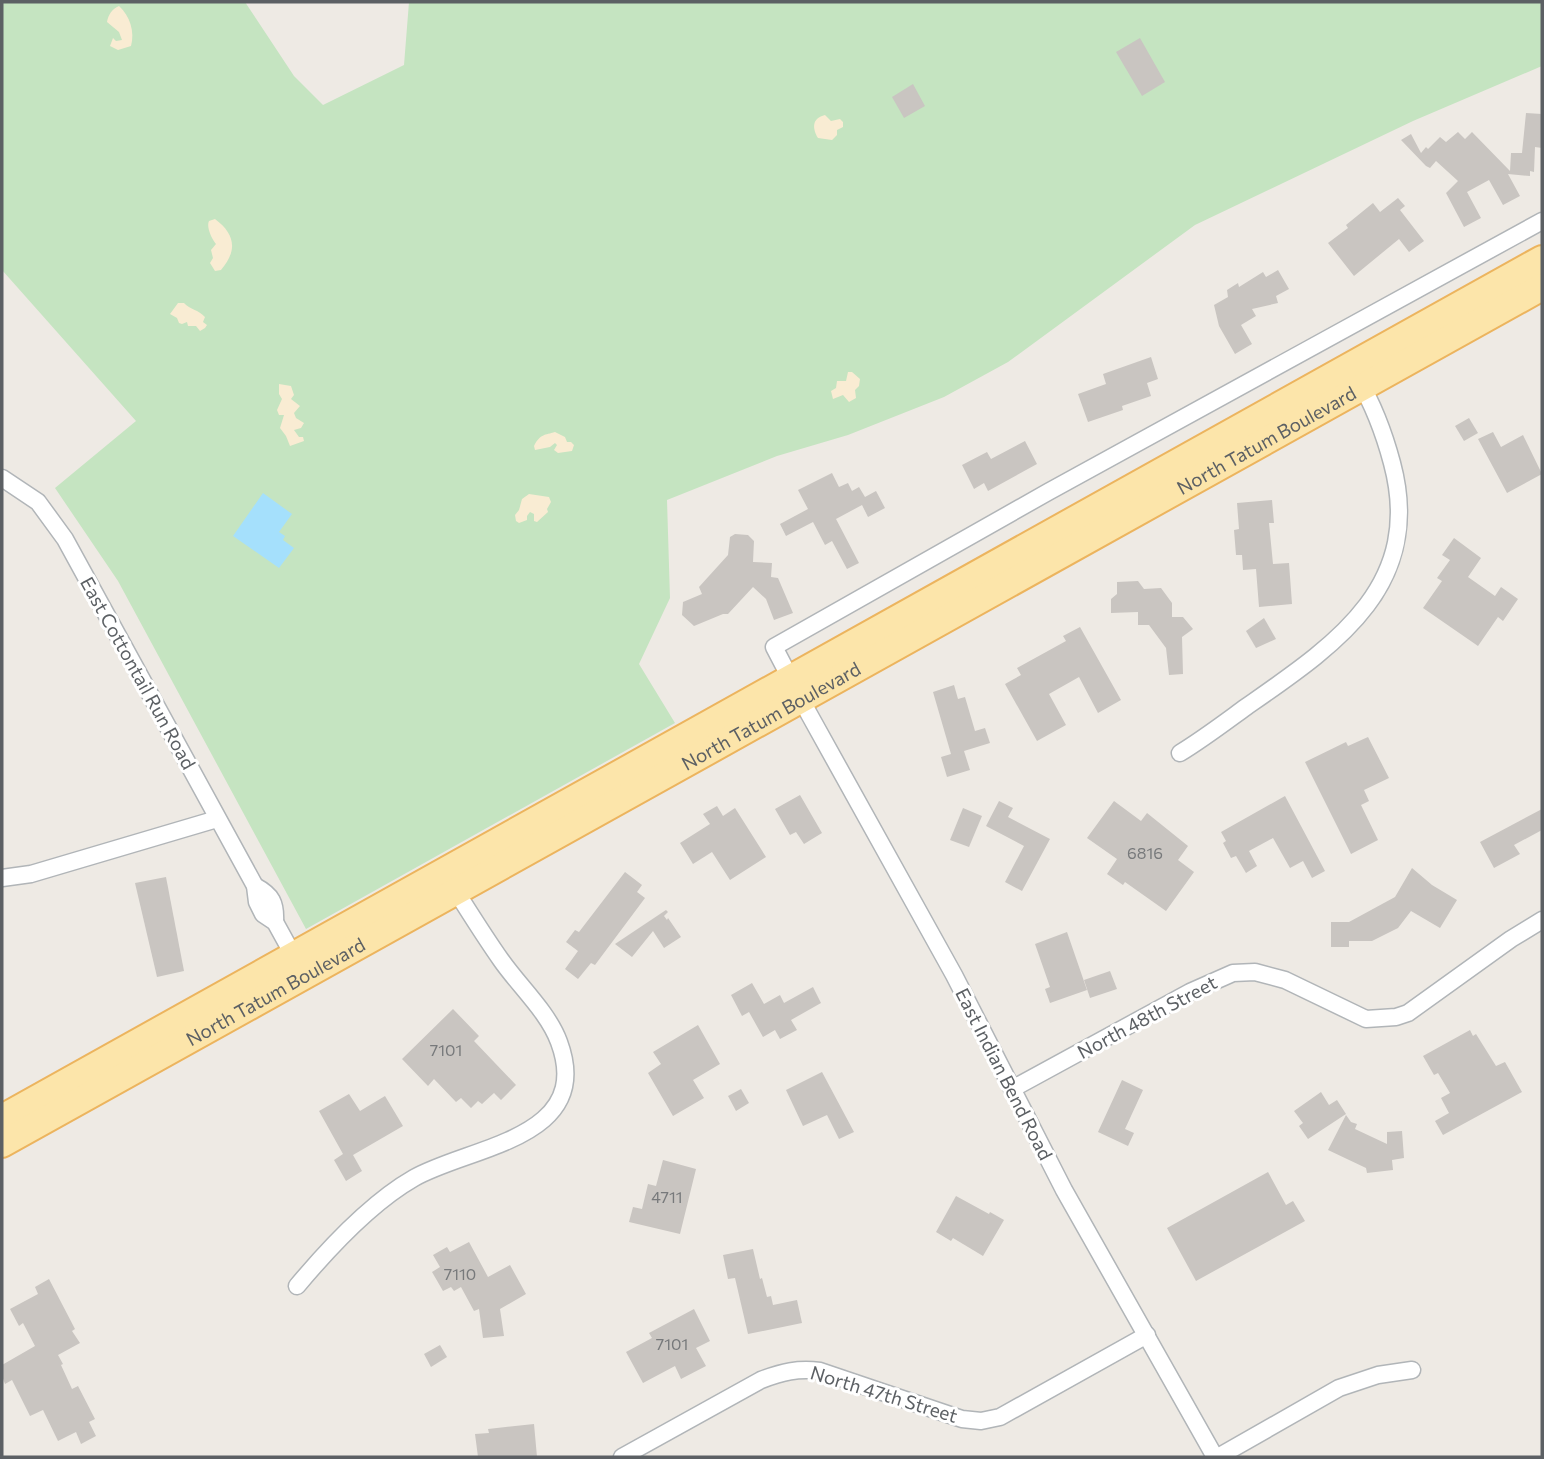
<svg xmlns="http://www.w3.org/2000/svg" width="1544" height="1459" viewBox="0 0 1544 1459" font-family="Commissioner,sans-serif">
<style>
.green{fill:#c5e4c1}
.sand{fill:#f9ecd3}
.water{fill:#a5e0fc}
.building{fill:#c9c5c1}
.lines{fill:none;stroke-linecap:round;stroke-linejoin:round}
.minor-casing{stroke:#b1b5b8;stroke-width:19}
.primary-casing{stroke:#ecb45e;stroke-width:30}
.minor{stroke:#fff;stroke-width:16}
.primary{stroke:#fce5aa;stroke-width:26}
.labels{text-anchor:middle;stroke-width:6;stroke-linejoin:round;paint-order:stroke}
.number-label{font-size:16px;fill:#77797b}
.street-label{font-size:19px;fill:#5c6064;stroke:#fff}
</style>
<rect width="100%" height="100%" fill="#eeeae4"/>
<!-- green -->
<polygon class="green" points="2,2 245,2 294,76 323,105 404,65 409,2 1542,2 1542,66 1413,121 1195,225 1008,362 944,397 848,435 777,456 667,500 670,598 639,664 675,723 306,929 118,581 55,488 136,421 2,270"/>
<!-- sand -->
<g class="sand">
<path d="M119 6C130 16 135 32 131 46L118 50 110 46 113 38 116 41 122 40 119 32 107 22C108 15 112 9 119 6Z"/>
<path d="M825 115 831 121 840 119 843 122V127L837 130V135L832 140 818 138C812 128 812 118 825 115Z"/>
<path d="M215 219C235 234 238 250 221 270L215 271 210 263 213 258 211 250 216 244C212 239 206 227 209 221Z"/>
<path d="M178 303H184C189 309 199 310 205 317L203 322 207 325 205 328 200 331 196 326H188L187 322 182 324 179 323 177 318 170 314Z"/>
<polygon points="848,372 852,372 860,379 859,386 855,390 856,398 849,402 843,395 833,399 831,391 836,388 837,381 846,381"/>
<polygon points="279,384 291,386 294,395 291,399 300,406 294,413 296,418 304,423 301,428 294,430 299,437 303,437 304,441 290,446 286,436 280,428 284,415 279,415 277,410 282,399 279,394"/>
<path d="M555 432 565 437 567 442H571L574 445 572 451 558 453 554 450 557 445 555 443 550 447 535 450 534 446C540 434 545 435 555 432Z"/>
<polygon points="529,494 549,497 551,502 547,509 548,512 537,522 534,521 534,514 530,512 527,516 527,520 519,523 516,521 515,515 519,510 522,499"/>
</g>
<!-- water -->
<polygon class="water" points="263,493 292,514 279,532 285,536 283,540 294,548 279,568 233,536"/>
<!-- building -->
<g class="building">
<polygon points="1140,38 1165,82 1142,96 1116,52"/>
<polygon points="913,84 925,106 904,118 892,97"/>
<polygon points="1526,113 1542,114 1542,148 1535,147 1534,172 1530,171 1530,176 1508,174 1520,196 1503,205 1489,180 1467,192 1481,218 1464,227 1446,193 1458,181 1436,161 1430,168 1426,166 1401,140 1411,134 1421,153 1426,147 1428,149 1440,137 1446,142 1458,132 1465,139 1472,132 1510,171 1511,153 1522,153"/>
<polygon points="1398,198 1405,206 1400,210 1424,241 1409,252 1399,239 1354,276 1328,243 1348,228 1346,225 1373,203 1380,212"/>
<polygon points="1278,270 1289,289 1276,296 1278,303 1252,309 1256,316 1241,325 1252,344 1235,354 1219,326 1214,305 1228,297 1227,290 1238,283 1239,287 1263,272 1266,277"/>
<polygon points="1151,357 1158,379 1147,383 1151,396 1122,406 1123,410 1088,422 1078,394 1106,384 1103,374"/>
<polygon points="1469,418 1478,433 1464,441 1455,426"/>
<polygon points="1493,432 1501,447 1523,435 1542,474 1507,493 1478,439"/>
<polygon points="1025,441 1037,464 988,491 984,483 974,489 962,465 987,452 991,459"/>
<polygon points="832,473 839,487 848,483 852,491 859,487 865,497 876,491 885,508 868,517 862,505 836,519 859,563 847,569 832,541 825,545 813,522 786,536 780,524 808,509 798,490"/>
<polygon points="1272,500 1274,523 1269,523 1273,564 1289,563 1292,604 1259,607 1256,569 1243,570 1242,555 1236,555 1234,530 1239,529 1237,503"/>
<polygon points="735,534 748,535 754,541 753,562 772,563 771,577 778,578 793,613 774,620 766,599 753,587 728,614 723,614 694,626 682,615 683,602 702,594 699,587 728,555 730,537"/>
<polygon points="1454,538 1481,558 1468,577 1495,596 1501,587 1518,599 1503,621 1498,617 1478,646 1423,608 1442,581 1437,578 1450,560 1442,555"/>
<polygon points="1138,581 1144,589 1161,588 1172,603 1172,617 1183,617 1193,629 1182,637 1183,674 1169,675 1166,648 1149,625 1138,625 1138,612 1111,613 1111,599 1117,594 1117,582"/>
<polygon points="1264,618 1276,639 1256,648 1246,631"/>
<polygon points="1080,627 1121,700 1098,713 1079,677 1049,694 1066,725 1037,741 1005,684 1021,675 1017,668 1066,641 1063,636"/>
<polygon points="954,685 958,699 965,697 975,731 985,728 990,743 964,751 970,770 947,777 941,757 951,754 933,692"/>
<polygon points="1368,737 1389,778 1364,790 1369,801 1361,805 1378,840 1351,854 1305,762 1346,742 1348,746"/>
<polygon points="800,795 822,833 804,844 796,832 790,835 775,809"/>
<polygon points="1285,796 1325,871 1312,878 1303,861 1290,868 1273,838 1249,851 1257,866 1246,873 1236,856 1231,858 1223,843 1226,841 1221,832"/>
<polygon points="999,801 1013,808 1008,817 1050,839 1022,891 1005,882 1024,846 986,826"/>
<polygon points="1114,801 1141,821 1147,813 1188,846 1178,860 1194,872 1166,911 1125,882 1123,885 1107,874 1117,859 1087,838"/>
<polygon points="717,806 723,816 735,808 766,857 730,880 712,852 693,864 680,843 710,824 703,814"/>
<polygon points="963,808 982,816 969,847 950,840"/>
<polygon points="1542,809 1542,830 1514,845 1520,854 1494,868 1480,842"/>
<polygon points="1412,868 1432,885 1457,900 1440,928 1411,911 1398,928 1372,941 1349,941 1349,947 1331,947 1331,922 1349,922 1395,897"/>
<polygon points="625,872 642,885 637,892 645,898 595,965 591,963 578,979 565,969 578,951 566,942 575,930 579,932"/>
<polygon points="166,877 184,971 157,977 135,883"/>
<polygon points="666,910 668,912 664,916 667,920 668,918 681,937 664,948 653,931 632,957 615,944"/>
<polygon points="1067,932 1087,990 1050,1003 1045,989 1050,987 1035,944"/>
<polygon points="1110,971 1117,989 1090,998 1084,980"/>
<polygon points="752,983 764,1004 780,995 784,1003 813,987 821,1003 791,1020 797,1030 780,1039 775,1030 763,1037 749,1012 742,1016 731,995"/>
<polygon points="453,1009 479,1036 474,1041 516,1085 501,1100 494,1093 482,1104 478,1101 471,1108 461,1098 456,1102 434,1079 428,1086 402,1059"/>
<polygon points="698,1025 720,1064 693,1080 704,1098 673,1116 648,1073 661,1064 653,1052"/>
<polygon points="1470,1030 1473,1036 1476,1034 1496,1066 1505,1062 1522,1092 1443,1135 1435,1121 1449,1113 1441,1098 1450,1093 1438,1073 1434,1075 1423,1056"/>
<polygon points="822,1072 854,1132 839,1139 827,1115 803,1126 786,1090"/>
<polygon points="1122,1080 1143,1090 1125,1129 1134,1133 1128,1146 1098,1132"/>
<polygon points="741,1089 749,1103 736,1111 728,1096"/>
<polygon points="1321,1092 1329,1105 1337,1100 1346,1114 1308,1139 1299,1126 1303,1123 1294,1111"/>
<polygon points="349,1094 360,1111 385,1096 403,1126 353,1155 362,1171 346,1181 334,1160 343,1154 319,1111"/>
<polygon points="1346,1115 1351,1122 1357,1124 1355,1129 1387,1144 1387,1132 1402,1131 1404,1158 1392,1160 1393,1170 1367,1173 1366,1168 1328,1150"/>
<polygon points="663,1160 696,1169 680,1234 629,1222 633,1207 642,1209 648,1184 656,1186"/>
<polygon points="1268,1172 1286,1205 1293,1201 1305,1221 1196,1281 1167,1228"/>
<polygon points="956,1196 989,1214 990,1212 1004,1220 983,1256 953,1238 951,1241 936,1232"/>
<polygon points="469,1242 488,1277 510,1265 526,1294 500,1309 504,1336 483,1338 479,1309 474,1311 461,1287 454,1291 451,1287 443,1291 432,1272 440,1267 433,1255 447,1247 450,1252"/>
<polygon points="753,1249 760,1279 762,1278 767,1297 771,1296 773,1305 797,1300 802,1323 748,1334 735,1278 728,1279 723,1255"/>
<polygon points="49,1279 75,1329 72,1331 80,1343 58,1355 63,1364 61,1365 72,1389 78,1386 95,1419 89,1422 96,1436 81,1444 76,1432 58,1441 43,1410 30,1416 12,1380 5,1384 2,1376 2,1365 35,1346 23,1323 19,1326 10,1309 38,1294 35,1287"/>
<polygon points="694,1309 710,1341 696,1348 706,1366 681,1379 675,1366 643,1383 626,1352 652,1338 649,1333"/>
<polygon points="440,1345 447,1357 431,1367 424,1354"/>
<polygon points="534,1424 537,1457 478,1457 475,1434 489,1433 488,1429"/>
</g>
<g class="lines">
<defs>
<g id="minor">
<polyline points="2,478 38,502 65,539 255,886 257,902 263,914 275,922 297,962"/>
<path d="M1180 753C1203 739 1224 723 1246 707 1335 645 1425 586 1392 463 1384 433 1374 406 1358 379"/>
<polyline points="2,878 31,874 217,819"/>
<path d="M255 886C272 895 276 903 275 922"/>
<polyline points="1012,1089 1190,992 1233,973 1255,972 1285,980 1366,1019 1396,1017 1408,1013 1511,939 1542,920"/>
<path d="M297 1286C328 1249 372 1202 414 1178 470 1146 595 1139 559 1042 548 1012 519 986 501 960 484 936 468 910 452 885"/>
<path d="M622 1457 761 1380C782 1372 798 1368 820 1371L962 1419 981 1421 1000 1417 1147 1335"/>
<polyline points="1215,1457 1064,1190 954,975 809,714 774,647 1048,492 1542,221"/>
<polyline points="1218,1457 1339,1388 1378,1375 1412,1370"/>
</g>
<g id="primary">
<polyline points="2,1118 1542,259"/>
<path id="s1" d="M2 1144 1542 287"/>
</g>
</defs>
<!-- minor casing -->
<use href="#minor" class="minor-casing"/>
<!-- primary casing -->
<use href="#primary" class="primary-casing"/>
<!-- minor -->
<use href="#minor" class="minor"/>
<!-- primary -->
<use href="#primary" class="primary"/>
</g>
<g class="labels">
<!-- number labels -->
<g class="number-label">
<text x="1145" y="859">6816</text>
<text x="446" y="1056">7101</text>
<text x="667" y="1203">4711</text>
<text x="460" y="1280">7110</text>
<text x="672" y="1350">7101</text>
</g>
<!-- street labels -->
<g class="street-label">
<text dy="7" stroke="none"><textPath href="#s1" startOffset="1447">North Tatum Boulevard</textPath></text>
<text transform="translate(138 673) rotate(61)" y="7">East Cottontail Run Road</text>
<text dy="7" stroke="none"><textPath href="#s1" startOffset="880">North Tatum Boulevard</textPath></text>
<text dy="7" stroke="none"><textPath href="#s1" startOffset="313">North Tatum Boulevard</textPath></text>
<text transform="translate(1147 1017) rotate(-28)" y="7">North 48th Street</text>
<text transform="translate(1004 1074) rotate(63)" y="7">East Indian Bend Road</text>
<text transform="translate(884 1394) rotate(17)" y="7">North 47th Street</text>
</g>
</g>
<!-- border -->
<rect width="1544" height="1459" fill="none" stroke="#5c6064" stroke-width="7"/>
</svg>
